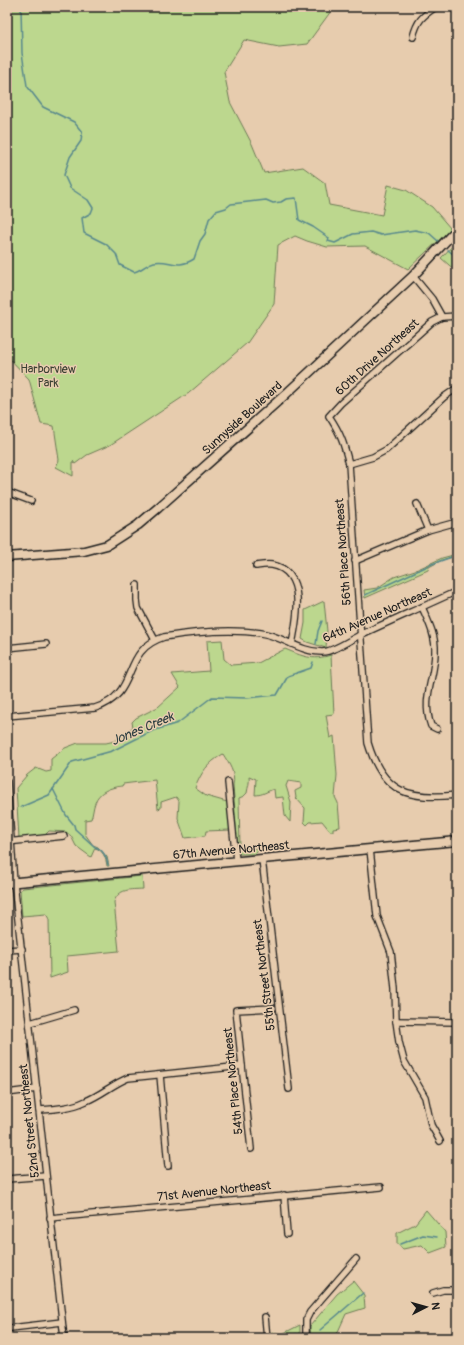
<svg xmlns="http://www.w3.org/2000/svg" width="464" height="1345" viewBox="0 0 464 1345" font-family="Pangolin,sans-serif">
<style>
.green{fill:#bcd78e;stroke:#6c7a55}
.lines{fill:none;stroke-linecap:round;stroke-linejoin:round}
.stream{stroke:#57878d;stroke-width:1.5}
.street-casing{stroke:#1c1c1c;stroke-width:8}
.secondary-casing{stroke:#1c1c1c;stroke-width:11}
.street{stroke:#e7ccae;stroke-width:5.5}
.secondary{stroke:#e7ccae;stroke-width:8}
.labels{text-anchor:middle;stroke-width:3;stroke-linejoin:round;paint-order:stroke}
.street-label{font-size:12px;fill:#1c1c1c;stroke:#e7ccae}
.park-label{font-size:12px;fill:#3c4133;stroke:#e7ccae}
.water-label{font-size:13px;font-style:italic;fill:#304042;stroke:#e7ccae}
</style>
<rect width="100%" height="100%" fill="#e7ccae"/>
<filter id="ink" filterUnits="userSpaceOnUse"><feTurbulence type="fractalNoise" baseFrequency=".025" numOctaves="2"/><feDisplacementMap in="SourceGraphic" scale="8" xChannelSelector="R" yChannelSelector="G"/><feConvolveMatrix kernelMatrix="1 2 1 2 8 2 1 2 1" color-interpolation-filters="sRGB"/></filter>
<g filter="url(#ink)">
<!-- green -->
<g class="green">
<polygon points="7,7 334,7 307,44 279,47 244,40 224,72 230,102 252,144 264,173 303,167 325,183 329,205 382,215 388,185 406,190 432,207 451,229 408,269 365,246 327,247 307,241 295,236 278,245 274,304 247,343 189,393 110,445 87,455 75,464 73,461 73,476 56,467 59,460 54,426 41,424 29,379 7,356"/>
<polygon points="457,241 457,272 441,258"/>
<polygon points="457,554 457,556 442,560 429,567 428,570 365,598 364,590 377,588 394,577 418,569 442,558"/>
<polygon points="324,601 327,631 326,648 307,642 302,639 305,623 305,610"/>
<path d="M222 640 224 659 231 665 258 663 285 649C302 656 312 661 331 655L334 714 326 715 330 738 334 736 337 775 335 797 338 803 340 827 333 828V831H330L322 821 310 822 307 825 304 822 305 808 296 798 295 791 301 788V783L288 781 286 786 291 802 290 822 285 816 283 797 275 798 274 789C267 791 263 795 255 795L256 779 249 776C250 783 248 786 247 793L244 796 239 798 240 849 258 848V851L255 854H238L233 785C236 773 229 764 223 754 207 764 202 771 195 788L206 796 227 802 230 830 206 831 205 836 185 838 178 818 179 801 176 797 161 802V808L158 809 155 780 123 784 122 786C112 787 98 791 95 803 93 808 93 814 91 819L85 820V834L93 845 98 847 107 857 109 866H107C106 858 103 850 95 848L91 857 76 846 71 836 66 832 49 831 45 835 19 838 16 788 27 775 36 768 46 772 51 771V759L65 748 78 743H106L115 741 133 727 132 722 136 718 158 707 180 687 172 674 209 671 207 641Z"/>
<path d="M142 876 143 889C130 890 119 888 114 902L119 951 67 956 68 972 50 978 49 919 46 914 22 916 20 890 23 888 42 886Z"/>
<polygon points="426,1210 445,1232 446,1247 430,1253 422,1245 403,1249 397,1244 397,1233 415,1224"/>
<polygon points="353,1281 364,1295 365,1308 346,1314 336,1336 334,1338 311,1338 310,1326 337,1294"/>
<polygon points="300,1325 300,1338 272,1338 272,1332 282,1334"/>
</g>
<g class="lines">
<!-- stream -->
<g class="stream">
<path d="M21 7 22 53 27 86 43 107 74 122 82 132 81 141 70 157 64 175 70 188 88 200 93 208 91 213 82 218 84 233 106 244 116 254 120 265 134 272C143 270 146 264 154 262 170 259 176 270 194 259L200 241 205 234 209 219 216 211 226 208 231 204 266 200 273 203 281 202 286 199 296 198 299 220 313 227 329 238 328 241 335 243 353 234 371 232 381 235 415 230 429 233 438 241"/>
<polyline points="448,250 453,254 457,254"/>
<polyline points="365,595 432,564 457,555"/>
<polyline points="316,644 318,631 322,621"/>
<path d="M53 789 66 815 74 825 75 829 95 847C103 849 107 858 108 865"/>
<polyline points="21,807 49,795 72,762 112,751 152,731 178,723 212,697 247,698 277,695 288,676 311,668 313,662"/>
<polyline points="400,1244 423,1235 437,1237"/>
<polyline points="320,1330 363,1293"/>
<polyline points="282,1338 297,1334"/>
</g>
<defs>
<g id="street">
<path d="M413 37C417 21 422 16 436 7"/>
<polyline points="413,276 432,299 442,317"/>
<path d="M457 316 442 317 432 322 341 403 329 416C341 434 344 444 349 464L368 743C383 793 408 800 457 795"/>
<polyline points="349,464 373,457 386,450 444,397 457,388"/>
<polyline points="7,492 31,501"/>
<polyline points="417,504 428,530"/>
<polyline points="355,561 428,530 457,522"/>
<path d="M256 566C262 565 267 564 272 565 307 571 297 620 292 644"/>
<polyline points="137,585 137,600 138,608 155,640"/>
<path d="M422 607C428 621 436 636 435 652 435 678 421 698 431 726L437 729"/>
<polyline points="7,648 46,644"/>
<path d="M7 716 95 708C141 694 119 651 164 637 194 632 231 629 261 633 282 636 300 652 322 652 333 652 350 640 360 635 392 620 425 606 457 591"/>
<polyline points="7,782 14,883 64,1338"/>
<polyline points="228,782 236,861"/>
<polyline points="7,842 64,836"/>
<polyline points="370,849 377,916 391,952 395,989 396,1021 399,1042 404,1061 425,1097 431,1125 440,1141"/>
<polyline points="262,859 289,1089"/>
<polyline points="7,950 22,949"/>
<polyline points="396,1021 457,1022"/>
<polyline points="30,1023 74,1010"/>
<polyline points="160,1075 168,1166"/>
<polyline points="7,1093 37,1089"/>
<path d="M39 1110C55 1109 72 1108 86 1101 101 1095 113 1084 128 1078L242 1066"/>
<polyline points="251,1149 236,1010 273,1008"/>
<polyline points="7,1179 46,1176"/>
<polyline points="284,1195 287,1234"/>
<polyline points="50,1218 381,1187"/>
<polyline points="433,1293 443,1290 457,1290"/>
<polyline points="265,1317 267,1338"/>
<polyline points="7,1329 11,1328 62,1322"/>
<polyline points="306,1338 306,1320 310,1312 356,1259"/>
</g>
<g id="secondary">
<polyline points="7,557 84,551 107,545 138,525 158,508 286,394 413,276 457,229"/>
<polyline points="7,883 262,859 457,841"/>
</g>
</defs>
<!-- street casing -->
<use href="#street" class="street-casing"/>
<!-- secondary casing -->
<use href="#secondary" class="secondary-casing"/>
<!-- street -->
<use href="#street" class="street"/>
<!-- secondary -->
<use href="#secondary" class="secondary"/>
</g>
</g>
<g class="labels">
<!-- street labels -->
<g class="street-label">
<text transform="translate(377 357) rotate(-42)" y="4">60th Drive Northeast</text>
<text transform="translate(242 418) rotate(-42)" y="4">Sunnyside Boulevard</text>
<text transform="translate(343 552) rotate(-94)" y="4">56th Place Northeast</text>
<text transform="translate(377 615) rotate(-24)" y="4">64th Avenue Northeast</text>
<text transform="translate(231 850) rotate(-5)" y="4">67th Avenue Northeast</text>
<text transform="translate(264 975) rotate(-97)" y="4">55th Street Northeast</text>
<text transform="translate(233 1081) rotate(-96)" y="4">54th Place Northeast</text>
<text transform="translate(29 1121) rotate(-96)" y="4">52nd Street Northeast</text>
<text transform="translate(214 1191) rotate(-6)" y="4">71st Avenue Northeast</text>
</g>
<!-- park labels -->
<g class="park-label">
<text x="48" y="373">Harborview<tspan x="48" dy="14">Park</tspan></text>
</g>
<!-- water labels -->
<g class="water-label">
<text transform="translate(142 728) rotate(-23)" y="5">Jones Creek</text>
</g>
</g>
<!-- margin -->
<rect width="464" height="1345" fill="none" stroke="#e7ccae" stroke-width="24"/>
<rect x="12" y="12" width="440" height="1321" fill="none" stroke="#1c1c1c" stroke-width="1.5" filter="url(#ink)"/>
<!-- north arrow -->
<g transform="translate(426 1307) rotate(84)" stroke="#e7ccae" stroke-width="3" paint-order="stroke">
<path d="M0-3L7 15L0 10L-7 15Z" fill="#1c1c1c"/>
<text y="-6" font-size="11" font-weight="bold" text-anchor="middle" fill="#1c1c1c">N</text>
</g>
</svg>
